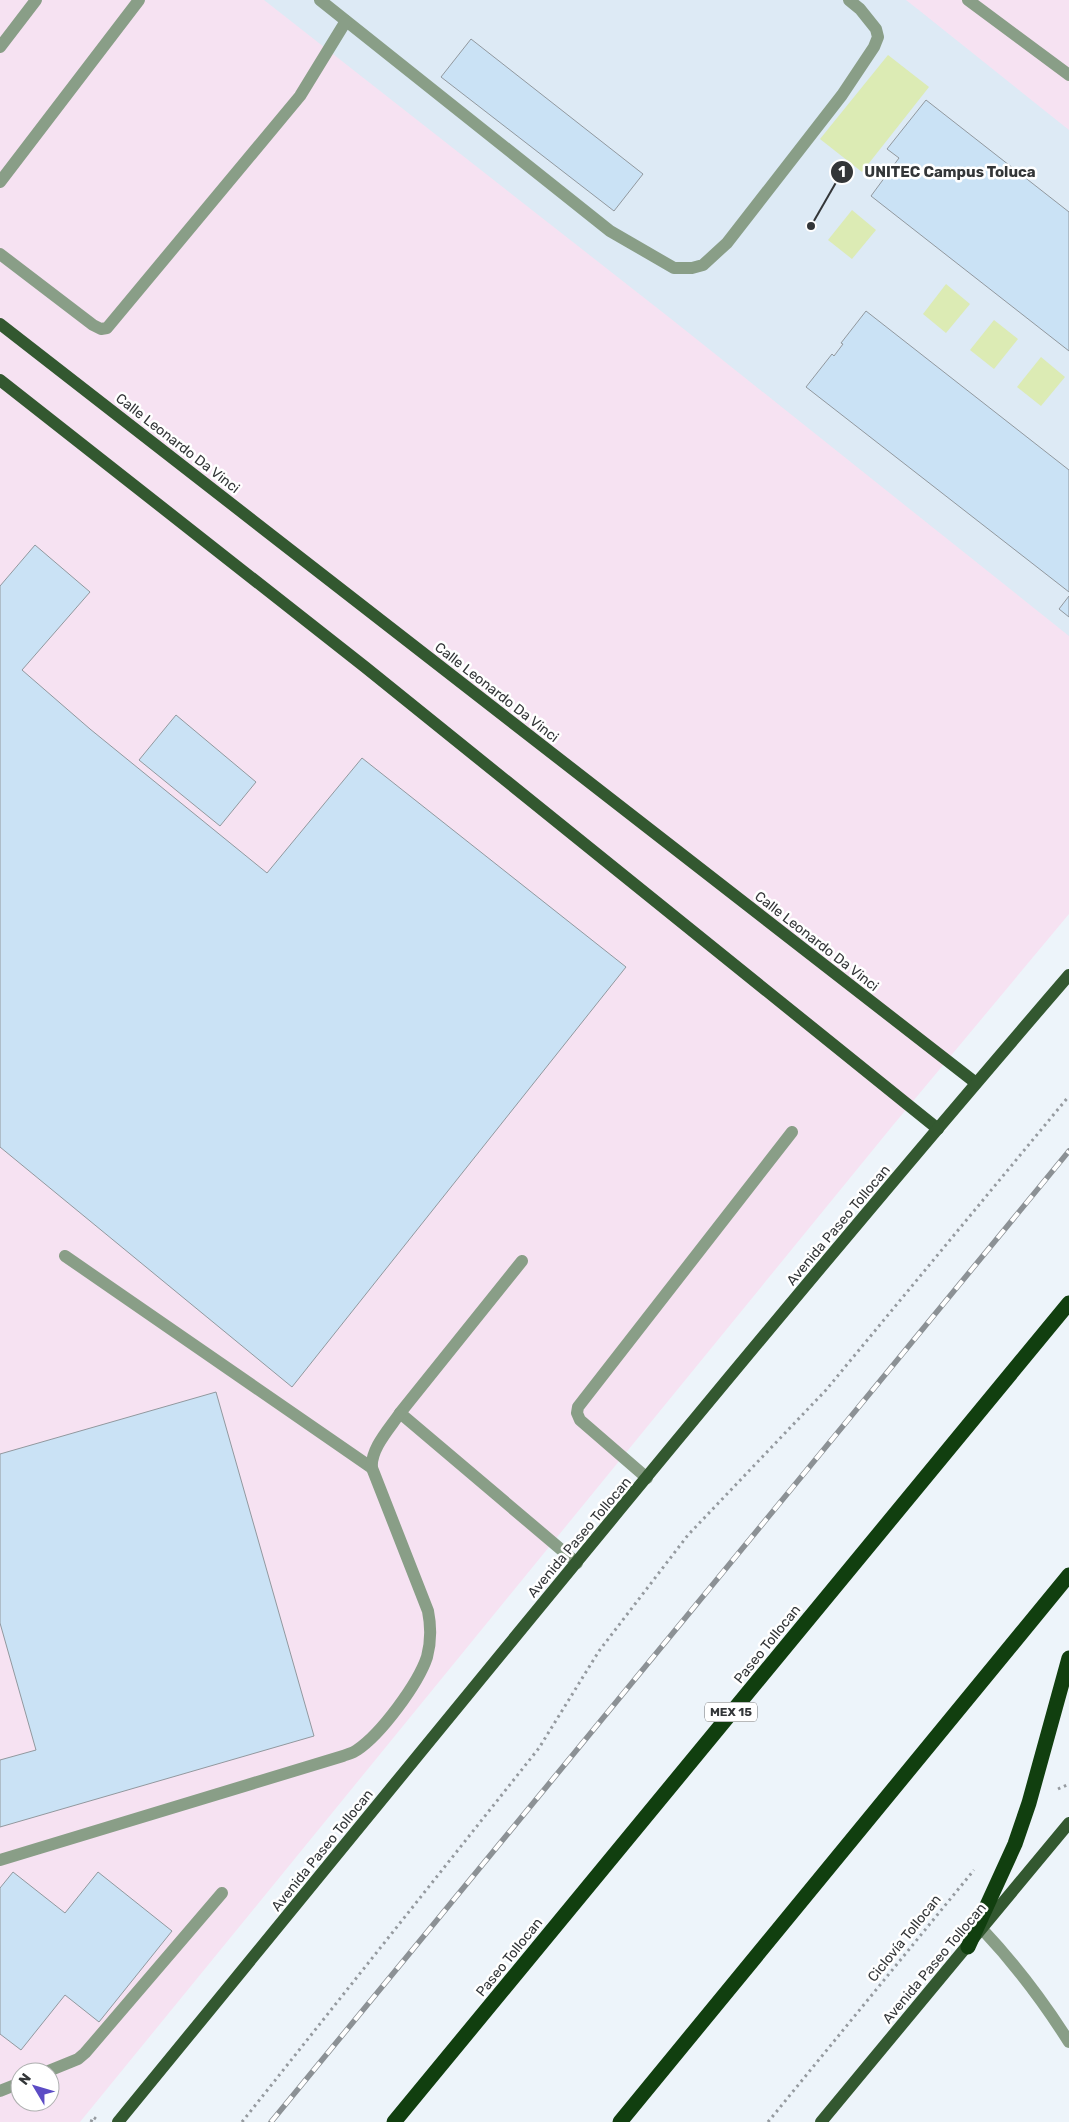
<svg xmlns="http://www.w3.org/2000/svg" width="1069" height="2122" viewBox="0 0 1069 2122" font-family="Rubik,sans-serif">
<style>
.industrial{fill:#f6e2f2;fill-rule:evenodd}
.built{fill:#ddeaf5}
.green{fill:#dcebb4}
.building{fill:#cae2f5;stroke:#91989e}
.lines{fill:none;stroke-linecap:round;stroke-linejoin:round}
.path{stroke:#959a9f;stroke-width:3;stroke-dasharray:2.5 4;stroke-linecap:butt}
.minor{stroke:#899e87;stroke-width:12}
.major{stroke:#335830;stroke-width:12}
.highway{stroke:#113f0f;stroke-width:15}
.rail-casing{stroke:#8c9195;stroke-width:5.5}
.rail{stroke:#fff;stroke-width:4;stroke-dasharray:11;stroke-linecap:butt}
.labels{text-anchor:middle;stroke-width:5;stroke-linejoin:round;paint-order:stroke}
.shield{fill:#fff;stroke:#707274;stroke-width:1}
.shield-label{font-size:12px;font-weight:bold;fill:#333638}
.street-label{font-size:14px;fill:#333638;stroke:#fff}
.leader{fill:none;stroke:#333638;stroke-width:2}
.callout-dot{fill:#333638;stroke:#fff;stroke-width:2}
.mark-label{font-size:15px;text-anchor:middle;font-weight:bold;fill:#fff}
.callout-label{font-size:15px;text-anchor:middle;font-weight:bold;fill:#333638;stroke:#fff;stroke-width:5;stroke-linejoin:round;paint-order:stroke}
</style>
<rect width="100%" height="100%" fill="#edf4fa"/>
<!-- industrial -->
<path class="industrial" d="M0 0H1069V914L894 1124 80 2122H0ZM20 2072H50V2102H20Z"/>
<!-- built -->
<polygon class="built" points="264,0 906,0 920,11 1069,130 1069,636 675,322"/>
<!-- green -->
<g class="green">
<polygon points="888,55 929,87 862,172 820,139"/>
<polygon points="852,210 876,230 852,259 828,240"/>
<polygon points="946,284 970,304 946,333 923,314"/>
<polygon points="994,320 1018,339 994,369 970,350"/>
<polygon points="1041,357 1065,377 1041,406 1017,387"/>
</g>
<!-- building -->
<g class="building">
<polygon points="471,39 643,174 614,211 441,77"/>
<polygon points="926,100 1069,212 1069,351 871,196 899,158 887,149"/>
<polygon points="866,311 1069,470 1069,592 806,387 832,354 834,356 843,344 841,343"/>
<polygon points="35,545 90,592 22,670 90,729 267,873 362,758 626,967 292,1387 0,1147 0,586"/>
<polygon points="1069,596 1069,617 1059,609"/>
<polygon points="176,715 256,782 220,826 139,760"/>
<polygon points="216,1392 314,1736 0,1827 0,1760 36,1750 0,1623 0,1454"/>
<polygon points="13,1872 65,1913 98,1872 172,1931 99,2022 65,1995 21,2050 0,2034 0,1888"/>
</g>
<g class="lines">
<!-- path -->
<g class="path">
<polyline points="1058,1789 1069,1784"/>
<polyline points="91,2122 93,2117 96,2119"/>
<polyline points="242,2122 539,1748 599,1651 688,1535 826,1390 1069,1096"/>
<polyline points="768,2122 974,1870"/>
</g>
<!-- minor -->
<g class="minor">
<polyline points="320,0 610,231 674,268 692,268 703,265 727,243 842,95 874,47 878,37 876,29 860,9 849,0"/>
<polyline points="968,0 1069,75"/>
<polyline points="0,47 36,0"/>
<polyline points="0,182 139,0"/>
<polyline points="0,254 93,325 101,329 107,328 300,96 346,21"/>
<polyline points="65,1256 372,1468"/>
<polyline points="522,1261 400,1413 577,1563"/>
<polyline points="647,1478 580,1420 577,1413 578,1407 792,1132"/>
<path d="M0 1860 343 1756C348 1754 353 1753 357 1750 381 1734 418 1684 427 1657 431 1642 431 1626 428 1611L372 1468C370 1449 390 1428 400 1413"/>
<path d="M982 1929C1015 1964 1043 2001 1069 2042"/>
<polyline points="46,2072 78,2059 85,2053 222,1893"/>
<polyline points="0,2091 20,2083"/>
</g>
<!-- major -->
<g class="major">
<polyline points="0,324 976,1083"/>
<polyline points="0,380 365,667 938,1129"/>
<path d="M118 2122C433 1738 745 1351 1069 975"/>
<polyline points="821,2122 1069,1823"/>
</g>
<!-- highway -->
<g class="highway">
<polyline points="968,1947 1015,1844 1029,1803 1069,1658"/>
<polyline points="394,2122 1069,1303"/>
<polyline points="620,2122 1069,1575"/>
</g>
<defs>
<polyline id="rail" points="271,2122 1069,1151"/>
</defs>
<!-- rail casing -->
<use href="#rail" class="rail-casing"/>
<!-- rail -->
<use href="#rail" class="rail"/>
</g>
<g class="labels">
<!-- shield labels -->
<rect class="shield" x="705" y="1702.5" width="52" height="19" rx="4"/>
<g class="shield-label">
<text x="731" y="1716">MEX 15</text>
</g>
<!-- street labels -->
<g class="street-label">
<text transform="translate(178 443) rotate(38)" y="5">Calle Leonardo Da Vinci</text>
<text transform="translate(497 692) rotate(38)" y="5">Calle Leonardo Da Vinci</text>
<text transform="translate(817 941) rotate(38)" y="5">Calle Leonardo Da Vinci</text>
<text transform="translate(838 1225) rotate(-50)" y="5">Avenida Paseo Tollocan</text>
<text transform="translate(579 1537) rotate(-50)" y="5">Avenida Paseo Tollocan</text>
<text transform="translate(767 1644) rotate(-51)" y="5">Paseo Tollocan</text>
<text transform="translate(322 1850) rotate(-51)" y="5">Avenida Paseo Tollocan</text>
<text transform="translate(904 1938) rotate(-51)" y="5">Ciclovía Tollocan</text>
<text transform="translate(509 1957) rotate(-51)" y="5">Paseo Tollocan</text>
<text transform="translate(934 1963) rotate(-50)" y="5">Avenida Paseo Tollocan</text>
</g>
</g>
<!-- callouts -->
<path class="leader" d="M811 226L842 172"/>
<g class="callout-dot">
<circle cx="811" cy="226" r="5"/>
<circle cx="842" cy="172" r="12"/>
</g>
<g class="mark-label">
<text x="842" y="177">1</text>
</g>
<g class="callout-label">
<text x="950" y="177">UNITEC Campus Toluca</text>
</g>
<!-- north arrow -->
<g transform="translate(35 2087) rotate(308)"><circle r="24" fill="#ffffff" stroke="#adafaf"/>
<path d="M0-4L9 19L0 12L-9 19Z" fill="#5c4cc5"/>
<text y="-8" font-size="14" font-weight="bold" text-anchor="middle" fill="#333638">N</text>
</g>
</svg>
